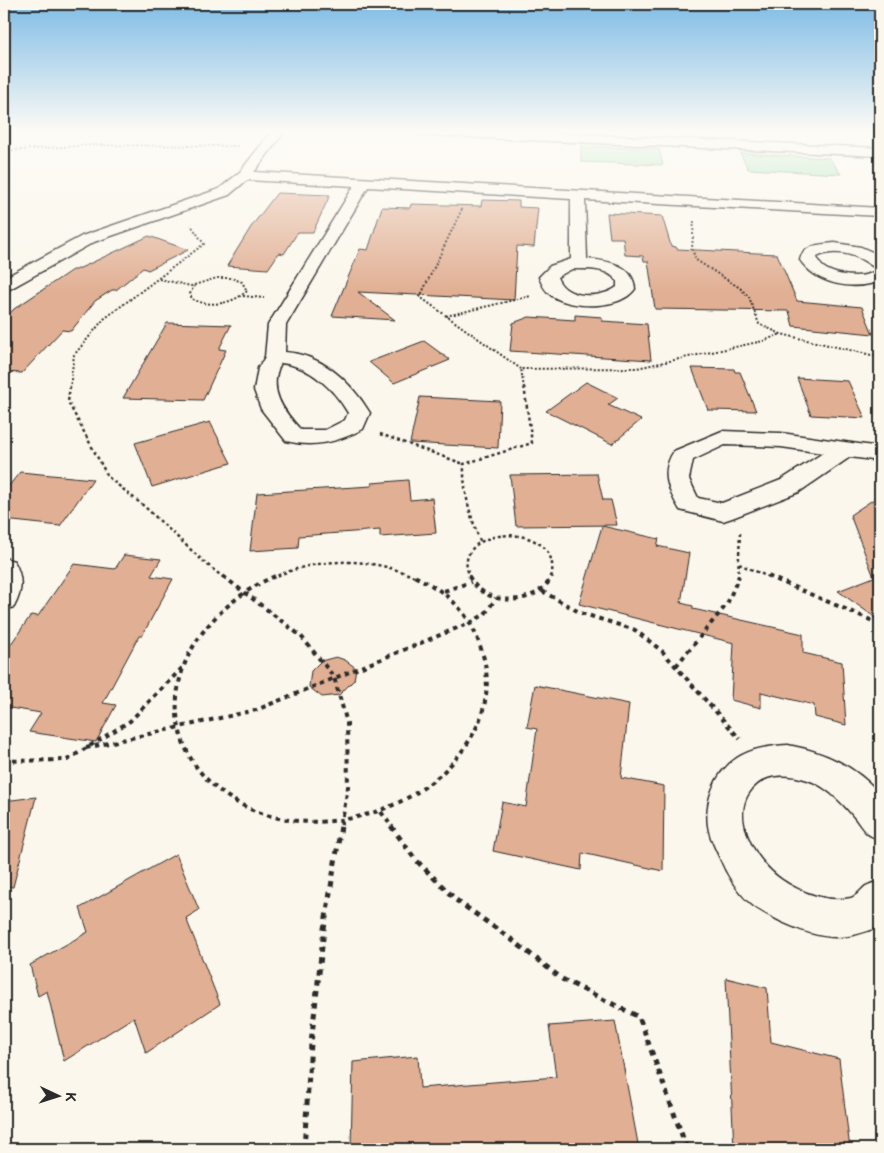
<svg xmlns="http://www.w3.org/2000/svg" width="884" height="1153" viewBox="0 0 884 1153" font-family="'Balsamiq Sans',sans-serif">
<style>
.green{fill:#9ee3b0;stroke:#64876e}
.building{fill:#e1af93;stroke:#2b2b2b}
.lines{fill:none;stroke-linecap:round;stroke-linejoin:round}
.minor-casing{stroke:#2b2b2b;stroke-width:3}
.path-far3{stroke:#2b2b2b;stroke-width:2;stroke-dasharray:2 2;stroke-linecap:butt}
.path-far2{stroke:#2b2b2b;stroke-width:2.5;stroke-dasharray:3 3;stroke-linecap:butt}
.path-far1{stroke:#2b2b2b;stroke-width:4;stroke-dasharray:4.5 4.5;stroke-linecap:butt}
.path{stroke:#2b2b2b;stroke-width:5;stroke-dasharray:5.5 5.5;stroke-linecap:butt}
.minor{fill:#fbf7ec;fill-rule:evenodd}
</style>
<rect width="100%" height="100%" fill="#fbf7ec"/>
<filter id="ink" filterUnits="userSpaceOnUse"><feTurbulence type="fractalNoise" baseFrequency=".02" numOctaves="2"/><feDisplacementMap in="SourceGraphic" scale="10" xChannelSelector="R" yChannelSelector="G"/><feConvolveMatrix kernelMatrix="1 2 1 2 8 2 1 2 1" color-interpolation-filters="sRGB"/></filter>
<g filter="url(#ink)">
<!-- green -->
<g class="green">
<polygon points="581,146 659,149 663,165 581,162"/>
<polygon points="740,153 829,158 841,174 748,169"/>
</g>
<!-- building -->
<g class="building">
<polygon points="277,193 330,195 313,232 298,232 284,254 279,253 268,269 227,266 251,227"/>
<polygon points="482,200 519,201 519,207 538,208 534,247 517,246 514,300 358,292 395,320 332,316 360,249 368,250 382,207 410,208 411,204 481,206"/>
<polygon points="607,213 662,216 671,246 676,247 677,249 777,254 797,301 862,307 873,334 793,326 789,311 655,309 648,261 644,261 643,256 625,255 623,238 610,238"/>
<polygon points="149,236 188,250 148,270 143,268 116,290 112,290 95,301 71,331 62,330 22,373 4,372 4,319 14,309 72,270 76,270"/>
<polygon points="575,315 602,317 602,321 647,324 651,360 510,351 513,323 529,317 575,320"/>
<polygon points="167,323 231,325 219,349 226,350 203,400 123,398"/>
<polygon points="424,341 450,360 394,383 369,362"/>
<polygon points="692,368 734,369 735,372 740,372 756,411 708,410"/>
<polygon points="797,378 848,381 865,418 811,415"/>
<polygon points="586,382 618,398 608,405 641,420 612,444 546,411"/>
<polygon points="420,397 500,401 498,448 410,443"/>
<polygon points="210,422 231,463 152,487 135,443"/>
<polygon points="20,472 93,479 60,526 4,520 4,492"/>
<polygon points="597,474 603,500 611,500 617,525 516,526 510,475"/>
<polygon points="408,480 410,500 432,498 436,533 380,537 380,530 299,536 298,548 250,551 257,493 372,486 372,483"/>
<polygon points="880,495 880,621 838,591 874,577 850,515"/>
<polygon points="602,526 659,539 657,546 689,553 681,603 693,606 693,609 803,634 803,653 842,662 846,725 815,717 814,705 761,692 761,708 731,700 734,643 579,604"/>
<polygon points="124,555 161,559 151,576 173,579 142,636 139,636 103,703 116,705 96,742 29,732 41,713 4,707 4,654 31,615 38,616 74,564 115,569"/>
<polygon points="336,657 345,660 356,668 354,680 339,695 322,697 309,687 311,671 321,661"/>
<polygon points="535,685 629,704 621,778 664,786 663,871 582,853 581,870 493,851 502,802 526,807 537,729 527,727"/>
<polygon points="36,797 13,887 4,886 4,801"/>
<polygon points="176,854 199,910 186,918 220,1004 146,1053 134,1017 64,1061 47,991 38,996 30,965 88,932 80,908"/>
<polygon points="726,978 767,988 771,1042 839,1059 850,1149 734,1149"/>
<polygon points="615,1021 639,1149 351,1149 353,1062 418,1056 420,1088 556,1077 549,1026"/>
</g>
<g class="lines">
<defs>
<g id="minor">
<path d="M272 131H285L254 172 880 208V216L585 200 587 259C608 261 633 264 635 289 620 310 572 309 552 296 545 291 542 285 539 277L550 266 571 259V199L368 187 286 325 285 352C323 355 351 382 370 413L363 429C338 442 314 448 286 441L261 409 254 390 258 368 265 357 268 325 354 186 247 180 229 195 94 242 10 289 4 290V278L82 236 219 189 239 173ZM572 269C587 269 607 267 617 281V287C601 299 565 300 557 277ZM281 363C310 366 334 389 348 413L345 420 325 430H301C283 411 267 389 281 363Z"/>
<polygon points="416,131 512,131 880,148 880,156 422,135"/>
<path d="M835 243 861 247 879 255 880 269C874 268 871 265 866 262 852 253 832 249 817 257 820 274 851 278 865 275 870 274 875 271 880 270V281C853 291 817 285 800 260 803 245 822 244 835 243Z"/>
<path d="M722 431 781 433 880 447V461L850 457 799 492 732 518 723 521 680 510C668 490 660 472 674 451ZM725 445 781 447 823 453 781 480 722 503 698 498 689 479 693 460Z"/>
<path d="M4 558 14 561C23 577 23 590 14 607L4 610Z"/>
<path d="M788 745C825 752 855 766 880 794V839C876 838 870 836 867 833 862 829 859 823 855 818 843 803 826 786 808 780 792 775 771 772 757 784 725 811 754 861 782 880 801 893 828 903 851 898 857 896 861 890 866 886 870 884 876 882 880 881V926C842 943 819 939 782 922 771 916 759 911 750 903 736 890 726 873 719 856 715 848 711 839 709 831 703 805 714 773 737 758 752 748 771 746 788 745Z"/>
</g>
</defs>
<!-- minor casing -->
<use href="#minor" class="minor-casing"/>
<!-- path-far3 -->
<g class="path-far3">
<polyline points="4,151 92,145 239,146"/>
<polyline points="462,209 420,297 521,369"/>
<polyline points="694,221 692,249 696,260 740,288 749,297 759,324 781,334 880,357"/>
<path d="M159 279 191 286 217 278H231L242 282 247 291C232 304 210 308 192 299L190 294 194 286"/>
<polyline points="243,296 264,298"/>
<polyline points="446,316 531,296"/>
<polyline points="70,388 74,355 104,319 204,244 191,225"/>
<polyline points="524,388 521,369 637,368 763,341 781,334"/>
</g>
<!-- path-far2 -->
<g class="path-far2">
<polyline points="70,386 68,402 108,477 145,507 204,562 224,578"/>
<polyline points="380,434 464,464"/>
<path d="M480 541C470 515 463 492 464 464L532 443 524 386"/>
<polyline points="739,564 771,578"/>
<path d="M272 578C319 557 370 556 417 578"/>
<path d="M470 578C445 524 566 518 551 578"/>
<polyline points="738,578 740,533"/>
</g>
<!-- path-far1 -->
<g class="path-far1">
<polyline points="223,576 301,636 334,677 347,723 348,787 341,827"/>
<path d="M275 576C229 596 185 639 178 689 173 719 182 751 202 774 270 851 404 829 462 751 482 725 492 693 484 659 473 617 454 595 414 576"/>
<path d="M469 576C484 608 537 607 552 576"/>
<polyline points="768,576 880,624"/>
<polyline points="444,591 471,582"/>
<polyline points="542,591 581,613 635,630 662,651 740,739"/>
<polyline points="676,666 727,604 739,576"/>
<polyline points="86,748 256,710 472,622 485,614 496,598"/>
<polyline points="4,761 67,760 130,721 182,668"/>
<polyline points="381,812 392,827"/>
</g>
<!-- path -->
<g class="path">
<polyline points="391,826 415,859 456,900 515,942 562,979 639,1017 687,1149"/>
<polyline points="304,1149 311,1043 324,929 341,826"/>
</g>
<!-- minor -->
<use href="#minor" class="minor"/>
</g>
</g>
<!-- sky -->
<linearGradient id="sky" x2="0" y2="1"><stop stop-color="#7fbce5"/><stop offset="0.45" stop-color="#fdfbf6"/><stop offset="1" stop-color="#fdfbf6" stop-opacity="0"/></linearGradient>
<rect width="884" height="293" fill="url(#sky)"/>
<!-- margin -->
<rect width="884" height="1153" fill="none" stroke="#fbf7ec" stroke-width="20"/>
<rect x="10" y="10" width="864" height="1133" fill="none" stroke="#2b2b2b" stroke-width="2" filter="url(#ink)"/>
<!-- north arrow -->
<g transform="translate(58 1096) rotate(94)" stroke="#fbf7ec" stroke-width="4" paint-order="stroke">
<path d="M0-4L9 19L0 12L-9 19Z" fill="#2b2b2b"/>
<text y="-8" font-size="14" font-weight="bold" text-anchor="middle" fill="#2b2b2b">K</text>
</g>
</svg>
